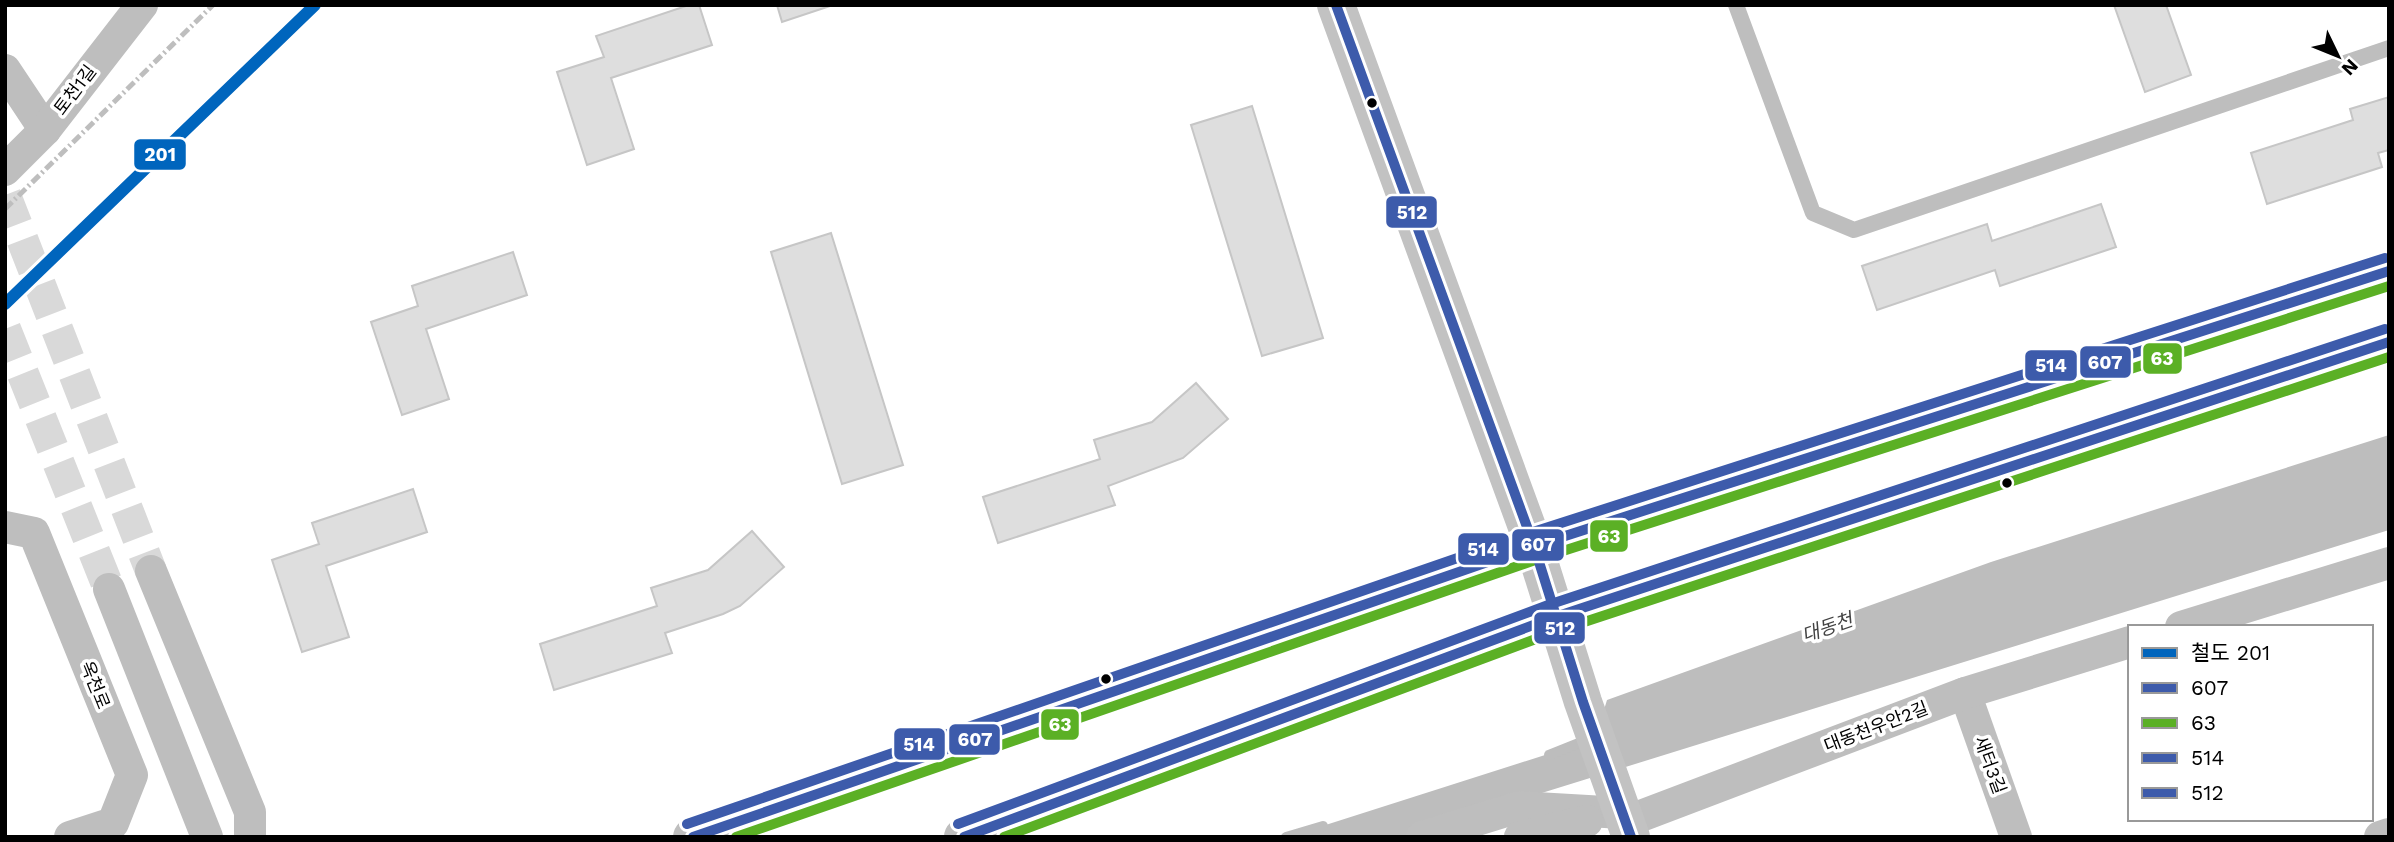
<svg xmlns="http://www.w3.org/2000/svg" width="2394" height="842" viewBox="0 0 2394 842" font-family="'Work Sans','Noto Sans KR',sans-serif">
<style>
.water{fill:#bdbdbd}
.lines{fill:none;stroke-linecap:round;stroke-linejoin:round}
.stream{stroke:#bdbdbd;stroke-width:10}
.building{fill:#dedede;stroke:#c6c6c6;stroke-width:2}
.street-tunnel{stroke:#d9d9d9;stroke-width:32;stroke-dasharray:32 16;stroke-linecap:butt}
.lane{stroke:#bebebe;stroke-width:16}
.street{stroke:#bebebe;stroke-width:32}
.secondary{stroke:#c2c2c2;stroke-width:38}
.primary{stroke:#bebebe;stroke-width:38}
.rail{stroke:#bebebe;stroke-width:5;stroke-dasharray:10 3.5 2 3.5;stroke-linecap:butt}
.bus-1-casing{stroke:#fff;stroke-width:16}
.bus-2-casing{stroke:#fff;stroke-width:16}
.bus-3-casing{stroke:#fff;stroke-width:16}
.bus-4-casing{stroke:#fff;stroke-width:16}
.bus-1{stroke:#3d5bab;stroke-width:10}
.bus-2{stroke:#5bb025;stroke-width:10}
.bus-3{stroke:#3d5bab;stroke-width:10}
.bus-4{stroke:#3d5bab;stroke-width:10}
.rail-1-casing{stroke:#fff;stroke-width:18}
.rail-1{stroke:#0065bd;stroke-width:12}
.bus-dot{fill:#000;stroke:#fff;stroke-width:2.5}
.labels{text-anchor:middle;stroke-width:7;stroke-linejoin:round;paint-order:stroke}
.street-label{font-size:18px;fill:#000;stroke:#fff}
.water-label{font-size:19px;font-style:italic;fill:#424242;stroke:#fff}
.line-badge{stroke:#fff;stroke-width:2.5}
.badge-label{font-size:19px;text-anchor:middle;font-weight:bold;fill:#fff}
</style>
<rect width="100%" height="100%" fill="#fff"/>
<!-- water -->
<polygon class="water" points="2389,435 2389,530 1400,837 1288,837 1595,739 1607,700 1991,562"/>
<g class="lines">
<!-- stream -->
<g class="stream">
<polyline points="1549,755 1589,739"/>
<polyline points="1286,837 1323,826"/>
</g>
</g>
<!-- building -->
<g class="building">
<polygon points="689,5 699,5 712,45 611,78 634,149 587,165 557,72 604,57 596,36"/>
<polygon points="777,5 833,5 782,22"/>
<polygon points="2114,5 2166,5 2191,75 2145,92"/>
<polygon points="2389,97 2389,150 2378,153 2382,167 2267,204 2251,153 2353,120 2350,109"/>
<polygon points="1252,106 1323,338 1262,356 1191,125"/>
<polygon points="2101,204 2116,247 2000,286 1995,270 1877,310 1862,266 1987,224 1992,241"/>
<polygon points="831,233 903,465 842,484 771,252"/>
<polygon points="513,252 527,295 426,329 449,399 402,415 371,322 418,306 412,286"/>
<polygon points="1196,383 1228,419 1183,458 1108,486 1115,505 998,543 983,497 1100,459 1094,440 1152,422"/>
<polygon points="413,489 427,532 326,566 349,637 302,652 272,560 319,544 312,523"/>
<polygon points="752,531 784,567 740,606 723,614 665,633 672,653 554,690 540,644 657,606 651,588 708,570"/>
</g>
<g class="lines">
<!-- street-tunnel -->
<g class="street-tunnel">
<polyline points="5,195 151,571"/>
<polyline points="5,329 109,589"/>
</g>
<!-- lane -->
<polyline class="lane" points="1736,5 1813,213 1854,230 2389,48"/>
<!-- street -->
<g class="street">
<polyline points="5,70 45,130"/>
<polyline points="5,170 45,130 142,5"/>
<polyline points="5,527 34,533 132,775 113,823 70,837"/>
<polyline points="151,571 250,812 250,837"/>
<polyline points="109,589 207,837"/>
<polyline points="2181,627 2389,563"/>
<polyline points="1965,693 2016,837"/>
<polyline points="1625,822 1965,693 2130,642"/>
<polyline points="1422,837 1519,807 1622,813"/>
<polyline points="1520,837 1587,821"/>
<polyline points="2380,837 2389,834"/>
</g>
<!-- secondary -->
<polyline class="secondary" points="1336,5 1534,546 1583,702 1631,837"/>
<!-- primary -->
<g class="primary">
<polyline points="692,837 1534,546 2389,271"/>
<polyline points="963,837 1555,617 2389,342"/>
</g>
<!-- rail -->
<polyline class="rail" points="5,209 213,5"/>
<defs>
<g id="bus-1">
<polyline points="693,837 1534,546 2389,271"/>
<polyline points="964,837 1555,617 2389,342"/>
</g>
<g id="bus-2">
<polyline points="736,837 1538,559 2389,286"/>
<polyline points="1004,837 1560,630 2389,357"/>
</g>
<g id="bus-3">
<polyline points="687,824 1530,533 2385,258"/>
<polyline points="958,824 1551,604 2385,329"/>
</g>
<polyline id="bus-4" points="1336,5 1534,546 1583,702 1631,837"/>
</defs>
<!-- bus-1 casing -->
<use href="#bus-1" class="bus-1-casing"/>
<!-- bus-2 casing -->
<use href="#bus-2" class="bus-2-casing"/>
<!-- bus-3 casing -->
<use href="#bus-3" class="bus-3-casing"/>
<!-- bus-4 casing -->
<use href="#bus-4" class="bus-4-casing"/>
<!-- bus-1 -->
<use href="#bus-1" class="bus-1"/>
<!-- bus-2 -->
<use href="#bus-2" class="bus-2"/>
<!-- bus-3 -->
<use href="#bus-3" class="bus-3"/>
<!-- bus-4 -->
<use href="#bus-4" class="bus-4"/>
<defs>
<polyline id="rail-1" points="5,304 315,5"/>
</defs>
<!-- rail-1 casing -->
<use href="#rail-1" class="rail-1-casing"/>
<!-- rail-1 -->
<use href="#rail-1" class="rail-1"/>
</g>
<!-- markers -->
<g class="bus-dot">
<circle cx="1372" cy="103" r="6"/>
<circle cx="2007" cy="483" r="6"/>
<circle cx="1106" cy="679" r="6"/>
</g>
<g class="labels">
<!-- street labels -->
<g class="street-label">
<text transform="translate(75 90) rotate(-53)" y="6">토천1길</text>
<text transform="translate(95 685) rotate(68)" y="6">옥천로</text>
<text transform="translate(1876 727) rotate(-21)" y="6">대동천우안2길</text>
<text transform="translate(1990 765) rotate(70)" y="6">새터3길</text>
</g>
<!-- water labels -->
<g class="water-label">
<text transform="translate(1827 627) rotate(-19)" y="7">대동천</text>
</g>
</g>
<g class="line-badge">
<rect x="133" y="138" width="54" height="33" rx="7" fill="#0065bd"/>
<rect x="1385" y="195" width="53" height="34" rx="7" fill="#3d5bab"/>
<rect x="2142" y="342" width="41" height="33" rx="7" fill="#5bb025"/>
<rect x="2079" y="345" width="53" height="34" rx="7" fill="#3d5bab"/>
<rect x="2024" y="349" width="54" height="33" rx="7" fill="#3d5bab"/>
<rect x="1589" y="519" width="40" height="34" rx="7" fill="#5bb025"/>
<rect x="1511" y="528" width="54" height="34" rx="7" fill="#3d5bab"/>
<rect x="1457" y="532" width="53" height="34" rx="7" fill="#3d5bab"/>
<rect x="1533" y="611" width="53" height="34" rx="7" fill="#3d5bab"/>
<rect x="1040" y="708" width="40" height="33" rx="7" fill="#5bb025"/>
<rect x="948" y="723" width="53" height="33" rx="7" fill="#3d5bab"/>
<rect x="893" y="727" width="53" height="34" rx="7" fill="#3d5bab"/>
</g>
<g class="badge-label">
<text x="160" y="161">201</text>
<text x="1412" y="219">512</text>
<text x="2162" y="365">63</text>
<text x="2105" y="369">607</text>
<text x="2051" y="372">514</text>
<text x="1609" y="543">63</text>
<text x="1538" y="551">607</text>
<text x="1483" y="556">514</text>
<text x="1560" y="635">512</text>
<text x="1060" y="731">63</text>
<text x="975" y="746">607</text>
<text x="919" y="751">514</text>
</g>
<!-- border -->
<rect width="2394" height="842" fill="none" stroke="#000000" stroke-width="14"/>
<!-- legend -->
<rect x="2128" y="625" width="245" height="196" fill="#ffffff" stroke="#999999" stroke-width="2"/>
<rect x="2142" y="648" width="35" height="10" fill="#0065bd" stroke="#999999" stroke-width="2"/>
<text x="2191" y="660" font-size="21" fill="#000000">철도 201</text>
<rect x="2142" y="683" width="35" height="10" fill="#3d5bab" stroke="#999999" stroke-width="2"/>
<text x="2191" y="695" font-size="21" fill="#000000">607</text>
<rect x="2142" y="718" width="35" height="10" fill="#5bb025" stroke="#999999" stroke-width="2"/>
<text x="2191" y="730" font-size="21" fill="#000000">63</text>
<rect x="2142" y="753" width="35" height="10" fill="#3d5bab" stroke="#999999" stroke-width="2"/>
<text x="2191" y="765" font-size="21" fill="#000000">514</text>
<rect x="2142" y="788" width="35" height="10" fill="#3d5bab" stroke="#999999" stroke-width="2"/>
<text x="2191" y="800" font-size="21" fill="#000000">512</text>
<!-- north arrow -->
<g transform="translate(2338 56) rotate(133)" stroke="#ffffff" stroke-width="5" paint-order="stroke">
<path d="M0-5L12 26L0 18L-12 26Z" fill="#000000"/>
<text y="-10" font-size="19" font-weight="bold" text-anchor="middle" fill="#000000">N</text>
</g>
</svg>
